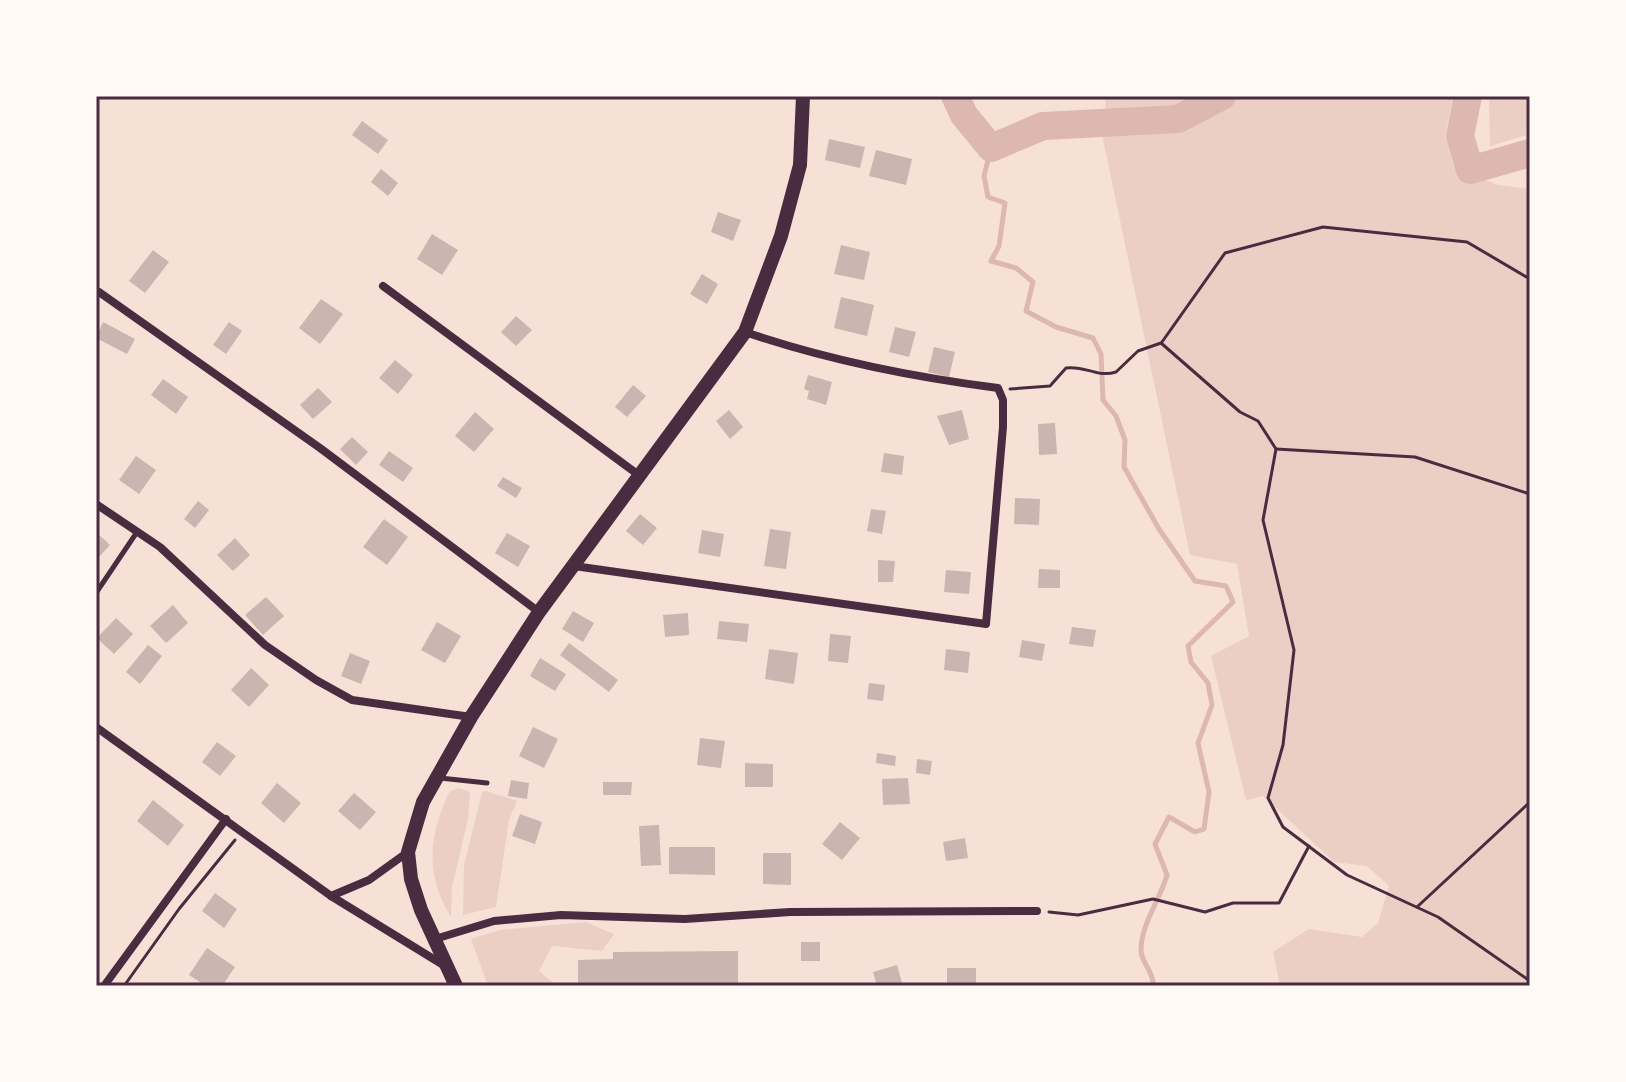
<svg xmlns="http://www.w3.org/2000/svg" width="1626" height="1082" viewBox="0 0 1626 1082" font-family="'PT Sans Narrow',sans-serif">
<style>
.green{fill:#ebcfc5}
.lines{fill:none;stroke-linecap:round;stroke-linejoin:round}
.stream{stroke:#dcb8b0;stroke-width:5}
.river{stroke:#dcb8b0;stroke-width:28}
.building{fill:#ccb4b1}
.path{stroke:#4a2c40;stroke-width:3}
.service{stroke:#4a2c40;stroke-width:5}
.minor{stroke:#4a2c40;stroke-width:8}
.secondary{stroke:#4a2c40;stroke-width:14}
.neatline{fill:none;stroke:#4a2c40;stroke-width:3}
</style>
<rect width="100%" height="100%" fill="#f7e1d7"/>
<!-- green -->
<g class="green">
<polygon points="1106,96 1453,96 1445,137 1454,166 1497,185 1530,189 1530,986 1280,986 1273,952 1309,929 1362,937 1378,923 1389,886 1367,866 1334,862 1263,796 1246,800 1211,656 1249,636 1237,564 1190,555 1103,139"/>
<polygon points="1489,96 1530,96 1530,134 1490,146"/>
<path d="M459 788 470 792 468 819 452 887 451 917C424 873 429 834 450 791Z"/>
<polygon points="486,791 517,801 509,820 496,907 463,915 464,865 482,792"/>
<polygon points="586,922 614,934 602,951 552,946 539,971 557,986 488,986 471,939 500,930"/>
</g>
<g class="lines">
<!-- stream -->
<path class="stream" d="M991 148 984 176 988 197 1005 203 999 246 991 261 1016 268 1033 282 1026 311 1056 327 1093 338 1101 354 1103 400 1116 416 1125 440 1124 467 1159 529 1195 581 1226 586 1233 602 1188 646 1191 662 1208 683 1212 705 1198 743 1209 792 1204 829 1195 832 1169 817 1155 844 1167 875C1160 900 1141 924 1141 950 1141 963 1154 971 1153 986"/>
<!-- river -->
<g class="river">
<polyline points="955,96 964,115 991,148 1043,126 1178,119 1222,96"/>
<polyline points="1468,96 1460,136 1470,170 1530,153"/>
</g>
</g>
<!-- building -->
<g class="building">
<polygon points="362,121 388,140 378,154 352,135"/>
<polygon points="829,139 865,147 860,168 825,160"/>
<polygon points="876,150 912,159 906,185 869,176"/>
<polygon points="381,169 398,183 388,196 371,182"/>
<polygon points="718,212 741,220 733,241 711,232"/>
<polygon points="432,234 458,250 442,275 417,259"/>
<polygon points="841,245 870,252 864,280 834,274"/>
<polygon points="153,250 169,262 145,293 129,281"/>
<polygon points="702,274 718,284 707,304 690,294"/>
<polygon points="841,297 874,305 867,336 834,328"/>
<polygon points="321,299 343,314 320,344 299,328"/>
<polygon points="516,316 532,330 516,346 501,332"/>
<polygon points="103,322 135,339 127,354 96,338"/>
<polygon points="229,322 242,331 226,354 213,345"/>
<polygon points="895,327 916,332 909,357 889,352"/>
<polygon points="934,347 955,352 949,377 928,372"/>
<polygon points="395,360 413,375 398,394 379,378"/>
<polygon points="808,375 832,382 826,405 807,399 809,391 804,389"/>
<polygon points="163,379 188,397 176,414 151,395"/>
<polygon points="633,385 646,396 627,417 615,407"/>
<polygon points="318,388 332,402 313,419 300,405"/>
<polygon points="729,410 743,427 730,439 716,421"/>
<polygon points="962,410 969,439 949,445 937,416"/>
<polygon points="475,412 494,429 474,452 455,436"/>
<polygon points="1055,423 1057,454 1039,455 1038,424"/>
<polygon points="352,437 368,452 356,465 340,449"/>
<polygon points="389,451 413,468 403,482 379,465"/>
<polygon points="884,453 904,456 902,475 881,472"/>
<polygon points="136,456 156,470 139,494 119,480"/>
<polygon points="503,477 522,488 516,498 497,486"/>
<polygon points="1015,498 1040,499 1039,525 1014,524"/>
<polygon points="198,501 209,510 195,528 184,519"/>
<polygon points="871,509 886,511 882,534 867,531"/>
<polygon points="640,514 657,528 643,545 626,531"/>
<polygon points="384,519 408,537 387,565 363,547"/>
<polygon points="770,529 791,532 786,569 764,566"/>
<polygon points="702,530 724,534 720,557 698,553"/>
<polygon points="96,532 110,545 96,560"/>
<polygon points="507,533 530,546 518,567 495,553"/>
<polygon points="235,538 250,555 233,571 217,555"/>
<polygon points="878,560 895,561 893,582 878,582"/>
<polygon points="1039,569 1060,570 1060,588 1038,588"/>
<polygon points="946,570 971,572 969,594 944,592"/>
<polygon points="266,597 284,616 263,635 245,615"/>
<polygon points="173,605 188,623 166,643 150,626"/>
<polygon points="573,611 594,623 583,642 562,629"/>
<polygon points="688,613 689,635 665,637 663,615"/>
<polygon points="116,618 133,634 114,654 97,638"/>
<polygon points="719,621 749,624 747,642 717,639"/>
<polygon points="437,622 461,636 445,663 421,650"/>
<polygon points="1072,627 1096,630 1093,647 1069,644"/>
<polygon points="830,634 851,636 848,663 828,661"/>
<polygon points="1022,640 1045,644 1042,661 1019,657"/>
<polygon points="569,643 618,680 609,692 560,655"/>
<polygon points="148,645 162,656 140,684 126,672"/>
<polygon points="769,649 798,653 794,684 765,679"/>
<polygon points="946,649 970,652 968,673 944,670"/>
<polygon points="350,653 370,661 361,684 341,676"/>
<polygon points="540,658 566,674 555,691 530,676"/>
<polygon points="251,668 269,685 249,707 231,690"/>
<polygon points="869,683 885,685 883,701 867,699"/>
<polygon points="533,727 558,739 544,768 519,756"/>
<polygon points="700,738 725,741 721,768 697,765"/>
<polygon points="217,742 236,756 220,776 202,762"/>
<polygon points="877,753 896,756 895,766 876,763"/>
<polygon points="917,759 932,761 930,775 916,773"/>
<polygon points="745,763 773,764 773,787 745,787"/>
<polygon points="908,778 910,804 883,805 882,779"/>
<polygon points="511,780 529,783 527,799 508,796"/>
<polygon points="603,782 632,782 631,795 603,795"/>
<polygon points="277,783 301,803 284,823 261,803"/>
<polygon points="354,793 376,812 360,830 338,811"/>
<polygon points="153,800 184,825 168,846 137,821"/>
<polygon points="520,814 542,822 535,844 512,836"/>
<polygon points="840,822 860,838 842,860 822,844"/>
<polygon points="659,825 661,865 641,866 639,826"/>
<polygon points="965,838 968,858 946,861 943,842"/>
<polygon points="669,847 715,847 715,875 669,874"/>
<polygon points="763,853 791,853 791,885 763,884"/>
<polygon points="215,893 237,909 224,928 202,911"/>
<rect x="801" y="942" width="19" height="19"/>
<polygon points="207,948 235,967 222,986 206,986 189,975"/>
<polygon points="738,951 738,986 578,986 578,960 613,959 613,952"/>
<polygon points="897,965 902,983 877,986 873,972"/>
<rect x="947" y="968" width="29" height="18"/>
</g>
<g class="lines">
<!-- path -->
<g class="path">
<polyline points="1162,342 1225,253 1323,227 1467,242 1530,279"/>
<path d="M1010 389 1050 386 1066 368C1085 365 1097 378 1116 372L1138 351 1161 343 1240 412 1258 421 1276 449 1263 520 1294 650 1283 745 1268 798 1283 827 1347 875 1438 917 1530 981"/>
<polyline points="1276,449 1415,457 1530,494"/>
<polyline points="1417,907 1530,802"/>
<polyline points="1049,912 1078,915 1153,899 1205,912 1233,903 1279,903 1309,846"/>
<polyline points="124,986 179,909 235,840"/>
</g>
<!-- service -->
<g class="service">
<polyline points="96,593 137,532"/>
<polyline points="440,778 487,783"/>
</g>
<!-- minor -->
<g class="minor">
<polyline points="383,286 640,476"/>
<polyline points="96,295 99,292 320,448 539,612"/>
<polyline points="96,504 160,547 265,645 316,680 352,700 471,717"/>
<path d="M574 566 986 624 1003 427V400L998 388C912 377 827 360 745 332"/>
<polyline points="96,727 331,896 445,966"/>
<polyline points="331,896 369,880 408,852"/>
<polyline points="435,939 494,921 561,915 685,919 790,912 1037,911"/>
<polyline points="104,986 226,819"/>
</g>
<!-- secondary -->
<polyline class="secondary" points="456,986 421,910 411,879 408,852 423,802 471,717 539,612 745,332 781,236 800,165 803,96"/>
</g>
<!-- border -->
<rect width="1626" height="1082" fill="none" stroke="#fffaf5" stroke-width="196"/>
<rect x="98" y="98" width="1430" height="886" class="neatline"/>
</svg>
